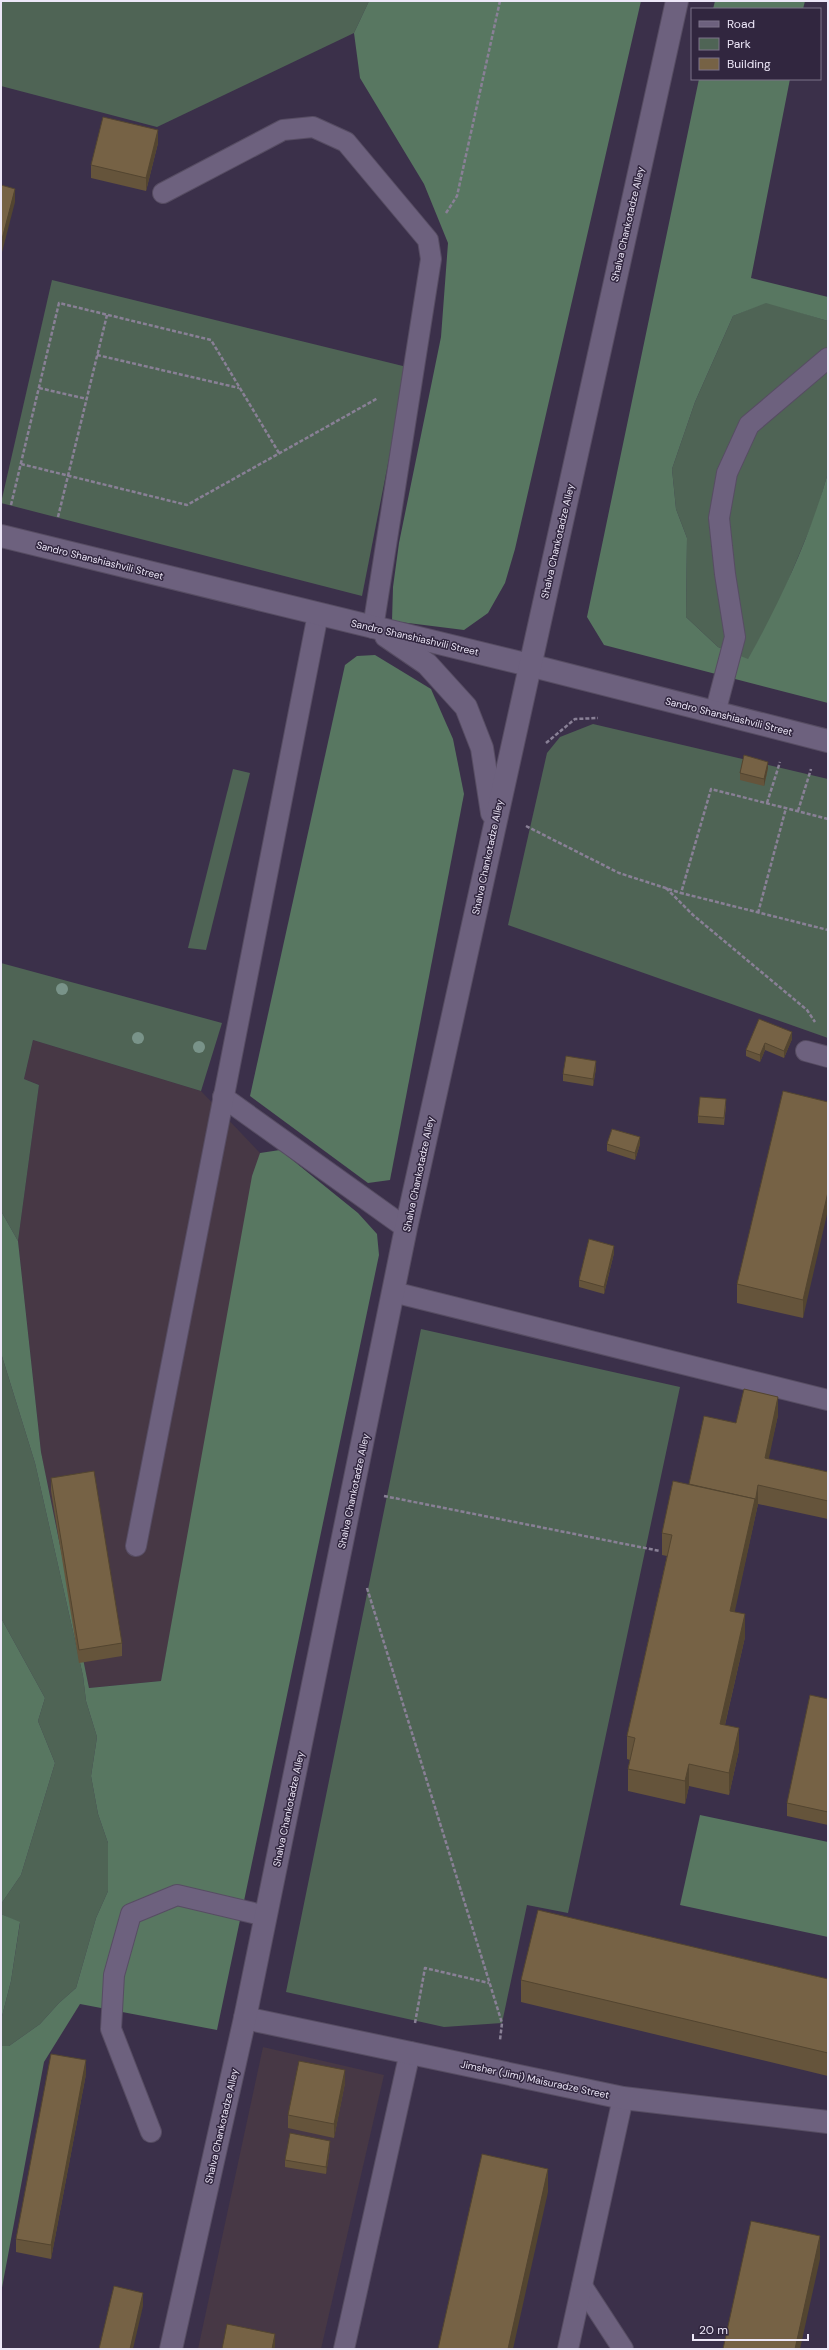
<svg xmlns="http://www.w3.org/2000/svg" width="829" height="2350" viewBox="0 0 829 2350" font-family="'DM Sans',sans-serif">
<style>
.industrial{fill:#473845}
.green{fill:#4f6455}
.forest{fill:#587761}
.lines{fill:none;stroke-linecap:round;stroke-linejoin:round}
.service-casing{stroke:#574d63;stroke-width:22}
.minor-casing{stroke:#574d63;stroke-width:24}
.path{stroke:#898096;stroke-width:2.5;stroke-dasharray:4 2;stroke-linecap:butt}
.service{stroke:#6d617e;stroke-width:20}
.minor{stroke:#6d617e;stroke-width:22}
.tree{fill:#799389}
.wall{fill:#65543b}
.shaded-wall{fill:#534530}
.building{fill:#766245;stroke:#534530}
.labels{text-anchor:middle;stroke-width:3;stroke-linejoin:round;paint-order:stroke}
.street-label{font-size:10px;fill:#ede7f8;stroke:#31263f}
</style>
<rect width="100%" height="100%" fill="#3b304a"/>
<!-- industrial -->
<g class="industrial">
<polygon points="33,1040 201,1091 260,1153 161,1681 89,1688 41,1452 18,1241 39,1085 24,1079"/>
<polygon points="263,2047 384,2075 321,2349 198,2349"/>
</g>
<!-- green -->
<g class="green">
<polygon points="1,1 369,1 354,33 157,127 1,86"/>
<polygon points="52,280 407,367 362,596 1,503"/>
<polygon points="766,302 828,321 828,473 816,514 778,605 748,660 718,647 686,617 687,538 676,509 672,469 695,402 733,316"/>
<polygon points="593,724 828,779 828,1038 508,925 547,753 560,737"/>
<polygon points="233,769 250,773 206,950 188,948"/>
<polygon points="1,963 222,1023 201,1091 33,1040 24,1079 39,1085 18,1241 1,1211"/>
<polygon points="421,1329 680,1387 568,1913 527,1905 502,2023 444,2027 286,1992"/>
<polygon points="1,1353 35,1463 83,1676 86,1701 97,1737 91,1776 98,1814 108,1843 108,1891 96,1918 76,1988 59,2003 40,2024 9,2046 1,2046 1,2020 11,1981 20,1923 1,1914 1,1904 21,1875 55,1763 38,1721 45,1698 1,1618"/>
</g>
<!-- forest -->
<g class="forest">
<polygon points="369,1 641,1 515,549 505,583 488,613 464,630 392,621 393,587 399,543 441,337 448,243 424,184 360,78 354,33"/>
<polygon points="715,1 805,1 803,9 713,9"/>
<path d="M699 79H790L751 278 828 297V321L766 303 733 316 695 402 672 469 676 509 687 538 686 617 718 647 748 659C781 600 809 539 828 473V703L604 645 587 617Z"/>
<polygon points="375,655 431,689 453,739 464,794 390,1180 368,1183 250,1096 345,665 357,656"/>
<polygon points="280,1150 358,1213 377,1234 379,1255 217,2030 80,2004 44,2062 1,2293 1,2046 9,2046 40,2024 59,2003 76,1988 96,1918 108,1891 108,1843 98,1814 91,1776 97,1737 86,1701 83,1676 35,1463 1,1353 1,1211 18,1241 41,1452 89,1688 161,1681 252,1176 260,1153"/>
<polygon points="1,1618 45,1698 38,1721 55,1763 21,1875 1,1904"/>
<polygon points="700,1815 828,1842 828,1937 680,1905"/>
<polygon points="1,1914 20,1922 11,1981 1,2020"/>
</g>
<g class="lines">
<defs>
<g id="service">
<polyline points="163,193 283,130 313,127 346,142 428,240 431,259 373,628"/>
<polyline points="715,713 735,637 725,574 719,518 727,473 749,425 828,358"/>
<polyline points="806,1051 828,1057"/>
<polyline points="223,1097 406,1228"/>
<polyline points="393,1292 828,1400"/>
<polyline points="136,1546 318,614"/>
<polyline points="151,2132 111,2029 114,1975 131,1914 177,1895 266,1916"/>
<polyline points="582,2286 623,2349"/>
<polyline points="344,2349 410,2052"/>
<polyline points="568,2349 623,2098"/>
</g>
<g id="minor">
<polyline points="1,536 529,665 828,741"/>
<polyline points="386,636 427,664 466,707 482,748 492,813"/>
<polyline points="245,2018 623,2098 828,2122"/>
<polyline points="171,2349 245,2018 406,1228 677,1"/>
</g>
</defs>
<!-- service casing -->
<use href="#service" class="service-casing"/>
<!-- minor casing -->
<use href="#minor" class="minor-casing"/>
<!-- path -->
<g class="path">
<polyline points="446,213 457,196 500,1"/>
<polyline points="97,355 239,388"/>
<polyline points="39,388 87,399"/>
<polyline points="21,464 187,505 378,398"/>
<polyline points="11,505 59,303 211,340 279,453"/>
<polyline points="58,517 107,315"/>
<polyline points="546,743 575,719 598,718"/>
<polyline points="767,803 780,762"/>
<polyline points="798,811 811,769"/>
<polyline points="828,819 711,789 681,893 828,930"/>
<polyline points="526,826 619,873 681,893"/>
<polyline points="666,888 693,915 807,1010 815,1022"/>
<polyline points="758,913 786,808"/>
<polyline points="384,1496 660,1551"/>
<polyline points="367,1588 502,2023 500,2040"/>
<polyline points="415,2023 425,1968 489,1983"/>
</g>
<!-- service -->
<use href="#service" class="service"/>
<!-- minor -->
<use href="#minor" class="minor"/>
</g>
<!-- trees -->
<g class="tree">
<circle cx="62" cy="989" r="6"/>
<circle cx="138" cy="1038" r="6"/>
<circle cx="199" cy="1047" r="6"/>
</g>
<!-- wall -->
<g class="wall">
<polygon points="158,143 146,191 91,178 91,165"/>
<polygon points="768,768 764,786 740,780 740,773"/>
<polygon points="759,1019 792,1039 784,1058 765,1050 760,1062 746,1056 746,1050"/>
<polygon points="596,1068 593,1086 563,1081 563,1074"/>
<polygon points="828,1102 803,1318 737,1303 737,1284"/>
<polygon points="726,1106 724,1125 698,1123 698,1116"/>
<polygon points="607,1144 640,1144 635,1160 607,1151"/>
<polygon points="614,1253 604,1294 579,1287 579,1280"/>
<polygon points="778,1415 768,1459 828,1472 828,1519 758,1504 734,1612 745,1637 725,1725 739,1750 729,1795 689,1786 685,1804 628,1791 628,1769 630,1760 627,1759 627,1736 667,1556 662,1555 662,1533 689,1484 736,1423"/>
<polygon points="51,1478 122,1643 122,1656 79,1663 51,1491"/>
<polygon points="828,1699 828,1825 787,1816 787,1803"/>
<polygon points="828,1979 828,2076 521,2002 521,1980"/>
<polygon points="86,2074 51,2259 16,2252 16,2239"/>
<polygon points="345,2083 334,2138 288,2128 288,2115"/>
<polygon points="330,2148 326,2174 285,2167 285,2160"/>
</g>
<!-- shaded-wall -->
<g class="shaded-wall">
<polygon points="158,130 158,143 146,191 146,178"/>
<polygon points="15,189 15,202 1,256 1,243"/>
<polygon points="768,762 768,768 764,786 764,779"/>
<polygon points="792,1032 792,1039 784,1058 784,1051"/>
<polygon points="765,1043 765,1050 760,1062 760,1055"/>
<polygon points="596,1061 596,1068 593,1086 593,1079"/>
<polygon points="640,1137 640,1144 635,1160 635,1153"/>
<polygon points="828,1192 828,1210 803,1318 803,1300"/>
<polygon points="614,1246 614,1253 604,1294 604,1287"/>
<polygon points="778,1397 778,1415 765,1477 765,1458"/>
<polygon points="758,1485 758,1504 730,1634 730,1611"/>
<polygon points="745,1614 745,1637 720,1746 720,1724"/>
<polygon points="739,1728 739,1750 729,1795 729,1773"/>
<polygon points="689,1764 689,1786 685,1804 685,1781"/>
<polygon points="86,2060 86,2074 51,2259 51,2245"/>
<polygon points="345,2070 345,2083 334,2138 334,2124"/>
<polygon points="330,2141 330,2148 326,2174 326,2167"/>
<polygon points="548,2169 548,2192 513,2349 508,2349"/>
<polygon points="820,2236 820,2259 800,2349 795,2349"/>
<polygon points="143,2293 143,2306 133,2349 130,2349"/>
<polygon points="275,2334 275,2347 274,2349 272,2349"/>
</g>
<!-- building -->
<g class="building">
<polygon points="103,117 158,130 146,178 91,165"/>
<polygon points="1,185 15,189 1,243"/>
<polygon points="744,755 768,762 764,779 740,773"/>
<polygon points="759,1019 792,1032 784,1051 765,1043 760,1055 746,1050"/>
<polygon points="566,1056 596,1061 593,1079 563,1074"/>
<polygon points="783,1091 828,1102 828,1192 803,1300 737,1284"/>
<polygon points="700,1097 726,1099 724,1118 698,1116"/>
<polygon points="612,1129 640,1137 635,1153 607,1144"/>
<polygon points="589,1239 614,1246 604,1287 579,1280"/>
<polygon points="744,1389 778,1397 765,1458 828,1472 828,1501 758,1485 755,1503 755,1499 689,1484 704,1416 736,1423"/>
<polygon points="94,1471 122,1643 79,1650 51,1478"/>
<polygon points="673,1481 755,1499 730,1611 745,1614 720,1724 739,1728 729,1773 689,1764 685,1781 628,1769 635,1738 627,1736 672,1535 662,1533"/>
<polygon points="810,1695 828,1699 828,1812 787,1803"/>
<polygon points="538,1910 828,1979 828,2053 521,1980"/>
<polygon points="51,2054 86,2060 51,2245 16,2239"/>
<polygon points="299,2061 345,2070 334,2124 288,2115"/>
<polygon points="290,2133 330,2141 326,2167 285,2160"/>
<polygon points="482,2154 548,2169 508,2349 438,2349"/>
<polygon points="751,2221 820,2236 795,2349 723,2349"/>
<polygon points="114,2286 143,2293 130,2349 99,2349"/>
<polygon points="227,2324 275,2334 272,2349 222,2349"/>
</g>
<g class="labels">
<!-- street labels -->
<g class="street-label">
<text transform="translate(627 224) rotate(-77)" y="4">Shalva Chankotadze Alley</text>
<text transform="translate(557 541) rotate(-77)" y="4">Shalva Chankotadze Alley</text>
<text transform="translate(100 560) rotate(14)" y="4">Sandro Shanshiashvili Street</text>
<text transform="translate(415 637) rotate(13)" y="4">Sandro Shanshiashvili Street</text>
<text transform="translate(729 716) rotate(14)" y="4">Sandro Shanshiashvili Street</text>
<text transform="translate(487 857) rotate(-78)" y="4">Shalva Chankotadze Alley</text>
<text transform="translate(418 1174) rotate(-78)" y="4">Shalva Chankotadze Alley</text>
<text transform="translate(353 1491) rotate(-78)" y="4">Shalva Chankotadze Alley</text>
<text transform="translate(288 1809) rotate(-78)" y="4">Shalva Chankotadze Alley</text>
<text transform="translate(535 2079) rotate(12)" y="4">Jimsher (Jimi) Maisuradze Street</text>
<text transform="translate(221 2126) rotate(-77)" y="4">Shalva Chankotadze Alley</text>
</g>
</g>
<!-- border -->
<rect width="829" height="2350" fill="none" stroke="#ede7f8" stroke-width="4"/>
<!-- legend -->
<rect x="691" y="8" width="130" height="72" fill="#31263f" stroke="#7c7389"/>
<rect x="699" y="21" width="20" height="6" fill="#6d617e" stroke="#7c7389"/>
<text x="727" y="28" font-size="12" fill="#ede7f8">Road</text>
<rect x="699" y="38" width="20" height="12" fill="#4f6455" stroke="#7c7389"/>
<text x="727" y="48" font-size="12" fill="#ede7f8">Park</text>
<rect x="699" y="58" width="20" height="12" fill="#766245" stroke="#7c7389"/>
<text x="727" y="68" font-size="12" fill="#ede7f8">Building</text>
<!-- scale -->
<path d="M693 2334v6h115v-6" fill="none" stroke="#ede7f8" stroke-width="2"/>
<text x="699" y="2334" font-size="12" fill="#ede7f8" stroke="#31263f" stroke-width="3" paint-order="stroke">20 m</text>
</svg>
